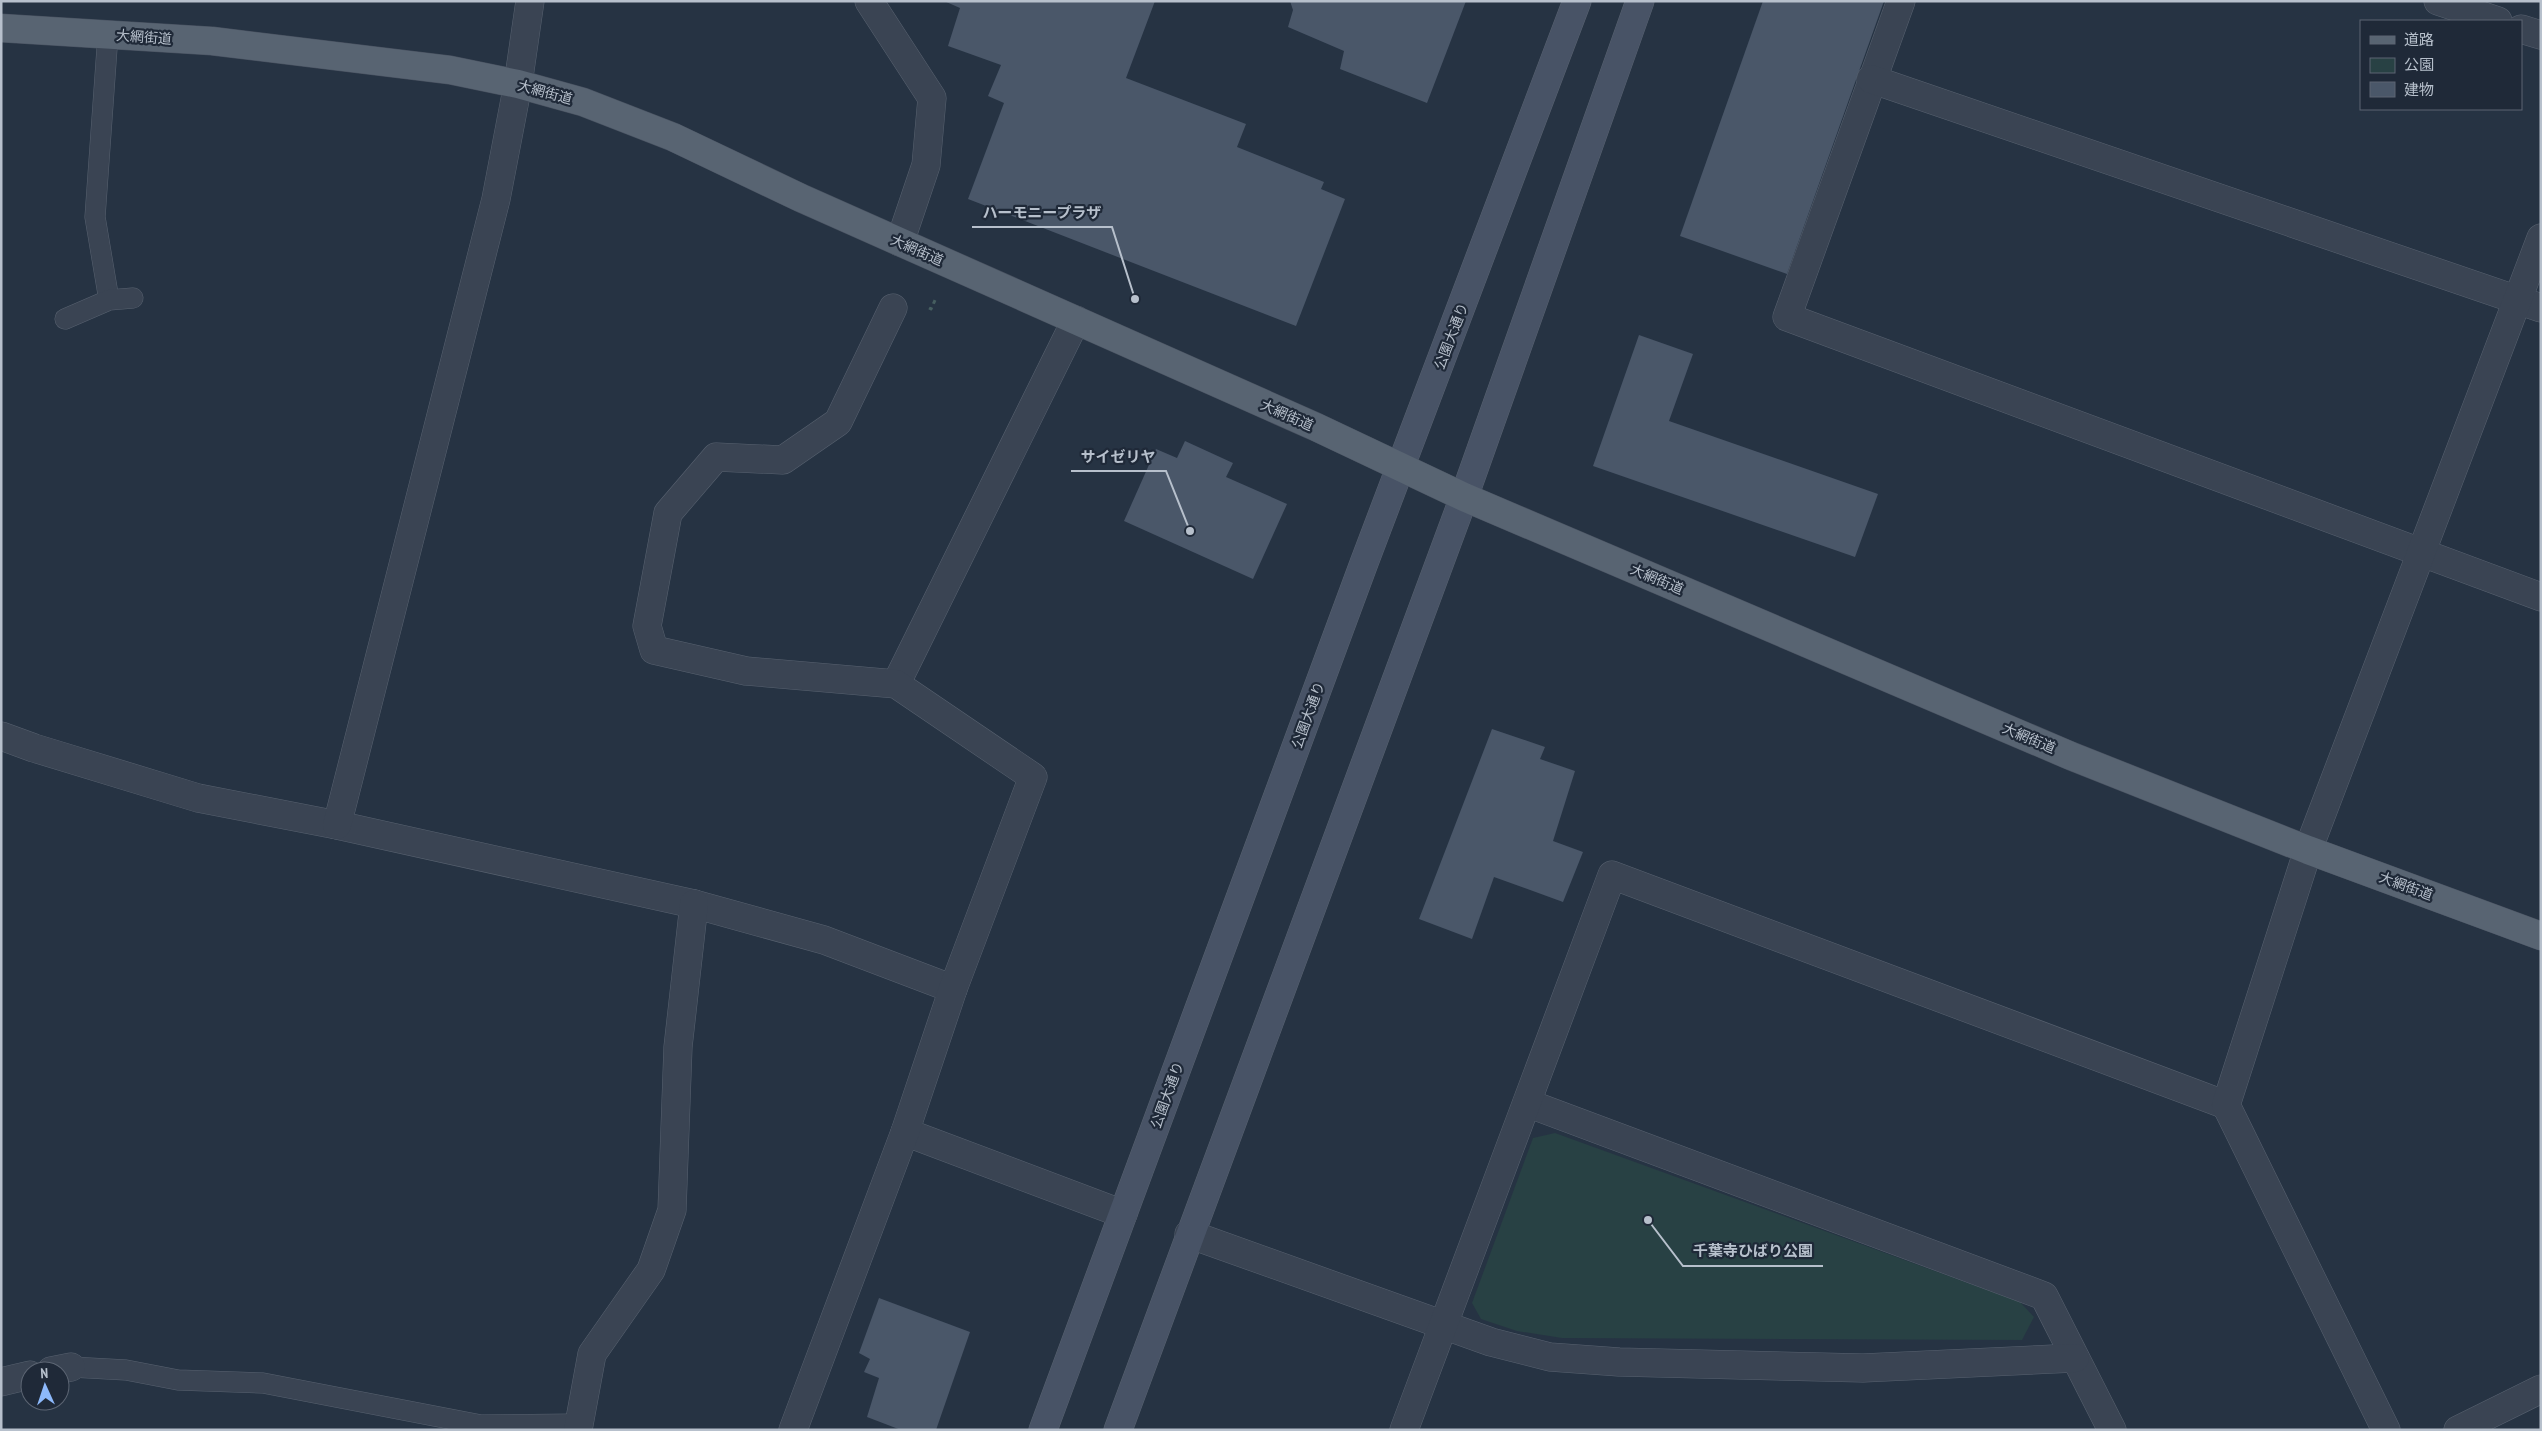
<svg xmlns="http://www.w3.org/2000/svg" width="2542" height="1431" viewBox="0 0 2542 1431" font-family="'PT Sans Narrow','Noto Sans JP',sans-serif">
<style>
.green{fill:#284144}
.building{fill:#4a5769}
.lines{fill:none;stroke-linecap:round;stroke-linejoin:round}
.lane-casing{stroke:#586270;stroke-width:21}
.street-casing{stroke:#586270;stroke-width:29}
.secondary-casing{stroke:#586270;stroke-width:29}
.primary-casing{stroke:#47505f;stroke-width:29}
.path{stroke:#465e60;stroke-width:3;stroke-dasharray:4 4;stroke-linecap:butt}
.lane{stroke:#3a4453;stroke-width:20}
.street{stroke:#3a4453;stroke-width:28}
.secondary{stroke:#485366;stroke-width:28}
.primary{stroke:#586472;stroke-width:28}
.labels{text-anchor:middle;stroke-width:4.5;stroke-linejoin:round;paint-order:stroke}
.street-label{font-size:14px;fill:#b7c0cc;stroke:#1f2938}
.leader{fill:none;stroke:#b7c0cc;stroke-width:2}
.callout-dot{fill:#b7c0cc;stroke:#1f2938;stroke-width:2}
.callout-label{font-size:15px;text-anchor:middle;font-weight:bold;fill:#b7c0cc;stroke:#1f2938;stroke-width:4.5;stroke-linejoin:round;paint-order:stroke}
</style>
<rect width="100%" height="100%" fill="#263343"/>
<!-- green -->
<polygon class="green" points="1555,1133 2020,1302 2034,1317 2022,1340 1562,1338 1517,1331 1481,1319 1472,1303 1533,1138"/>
<!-- building -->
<g class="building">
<polygon points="944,1 1155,1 1126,78 1246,124 1237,147 1324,182 1321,189 1345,199 1296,326 968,199 1004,103 988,96 1001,65 948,46 960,8"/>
<polygon points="1290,1 1466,1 1427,103 1340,69 1344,51 1288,27 1293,10"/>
<polygon points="1763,1 1884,1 1787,274 1680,236"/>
<polygon points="1639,335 1693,354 1669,421 1878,494 1855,557 1593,466"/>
<polygon points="1185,441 1233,463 1226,477 1287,504 1253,579 1124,521 1156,449 1177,458"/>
<polygon points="1492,729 1545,747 1540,759 1575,771 1553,841 1583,852 1563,902 1494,877 1472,939 1419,919"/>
<polygon points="879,1298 970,1332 936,1430 901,1430 867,1417 879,1378 864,1372 870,1359 859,1353"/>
</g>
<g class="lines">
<defs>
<g id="lane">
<polyline points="108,34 95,217 109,300"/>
<polyline points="65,319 109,300 133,298"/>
<polyline points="71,1367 126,1370 178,1380 263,1383 481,1425 578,1424"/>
</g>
<g id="street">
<polyline points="869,1 932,98 926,165 900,242"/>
<polyline points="1901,1 1787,317 2541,597"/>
<polyline points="2438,1 2498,21"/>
<polyline points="2521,29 2541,35"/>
<polyline points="1871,79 2541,308"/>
<polyline points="896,684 1076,320"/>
<polyline points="1,736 34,748 198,798 337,825 694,904 824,940 953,989"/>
<polyline points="337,825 496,199 518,84 530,1"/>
<polyline points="1527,1103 2044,1296 2112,1430"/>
<polyline points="905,1132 1123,1214"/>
<polyline points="1189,1234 1491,1342 1550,1357 1619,1362 1863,1368 2075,1358"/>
<polyline points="51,1371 71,1367"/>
<polyline points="1,1382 30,1375"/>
<polyline points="578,1430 592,1354 651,1270 672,1210 678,1047 694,904"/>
<polyline points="793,1430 905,1132 953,989 1033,777 896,684 746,671 654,650 647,626 668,513 716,457 783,460 838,422 893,308"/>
<polyline points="1404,1430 1612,875 2226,1105"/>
<polyline points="2386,1430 2226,1105 2308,850 2541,238"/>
<polyline points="2458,1430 2541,1389"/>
</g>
<g id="secondary">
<polyline points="1043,1430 1364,563 1577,1"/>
<polyline points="1118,1430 1464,497 1640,1"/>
</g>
<polyline id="primary" points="1,28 212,41 450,70 518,84 583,102 673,137 801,198 1316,427 1464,497 2071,756 2308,850 2541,936"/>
</defs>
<!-- lane casing -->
<use href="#lane" class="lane-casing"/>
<!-- street casing -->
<use href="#street" class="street-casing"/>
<!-- secondary casing -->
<use href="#secondary" class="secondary-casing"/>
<!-- primary casing -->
<use href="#primary" class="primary-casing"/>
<!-- path -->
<polyline class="path" points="929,308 931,309 936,298"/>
<!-- lane -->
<use href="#lane" class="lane"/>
<!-- street -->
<use href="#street" class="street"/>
<!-- secondary -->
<use href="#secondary" class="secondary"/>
<!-- primary -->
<use href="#primary" class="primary"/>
</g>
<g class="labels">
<!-- street labels -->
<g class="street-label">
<text transform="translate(144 37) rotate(4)" y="5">大網街道</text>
<text transform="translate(545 92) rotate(15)" y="5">大網街道</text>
<text transform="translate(917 250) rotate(24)" y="5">大網街道</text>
<text transform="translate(1451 336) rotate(-69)" y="5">公園大通り</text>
<text transform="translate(1287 415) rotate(24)" y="5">大網街道</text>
<text transform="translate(1657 579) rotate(23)" y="5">大網街道</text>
<text transform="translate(1308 715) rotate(-70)" y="5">公園大通り</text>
<text transform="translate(2029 738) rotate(23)" y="5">大網街道</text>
<text transform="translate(2406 886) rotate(20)" y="5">大網街道</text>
<text transform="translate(1167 1095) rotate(-70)" y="5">公園大通り</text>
</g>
</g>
<!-- callouts -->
<path class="leader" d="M1135 299L1112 227H972M1190 531L1166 471H1071M1648 1220L1683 1266H1823"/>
<g class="callout-dot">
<circle cx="1135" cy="299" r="5"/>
<circle cx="1190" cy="531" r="5"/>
<circle cx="1648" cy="1220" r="5"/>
</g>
<g class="callout-label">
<text x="1042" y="218">ハーモニープラザ</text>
<text x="1118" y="462">サイゼリヤ</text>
<text x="1753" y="1256">千葉寺ひばり公園</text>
</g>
<!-- border -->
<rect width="2542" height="1431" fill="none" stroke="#b7c0cc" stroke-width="5"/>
<!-- legend -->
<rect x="2360" y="20" width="162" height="90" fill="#1f2938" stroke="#5c6573"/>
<rect x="2370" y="36" width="25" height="8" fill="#586472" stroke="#5c6573"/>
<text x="2404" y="45" font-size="15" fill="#b7c0cc">道路</text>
<rect x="2370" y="58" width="25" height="15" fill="#284144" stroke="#5c6573"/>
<text x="2404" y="70" font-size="15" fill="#b7c0cc">公園</text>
<rect x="2370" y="82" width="25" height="15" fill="#4a5769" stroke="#5c6573"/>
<text x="2404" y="95" font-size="15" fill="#b7c0cc">建物</text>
<!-- north arrow -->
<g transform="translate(45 1386) rotate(357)"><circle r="24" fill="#1f2938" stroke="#5c6573"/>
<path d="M0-4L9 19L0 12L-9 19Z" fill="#8db9fb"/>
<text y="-8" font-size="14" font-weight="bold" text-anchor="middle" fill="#b7c0cc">N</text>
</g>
</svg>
